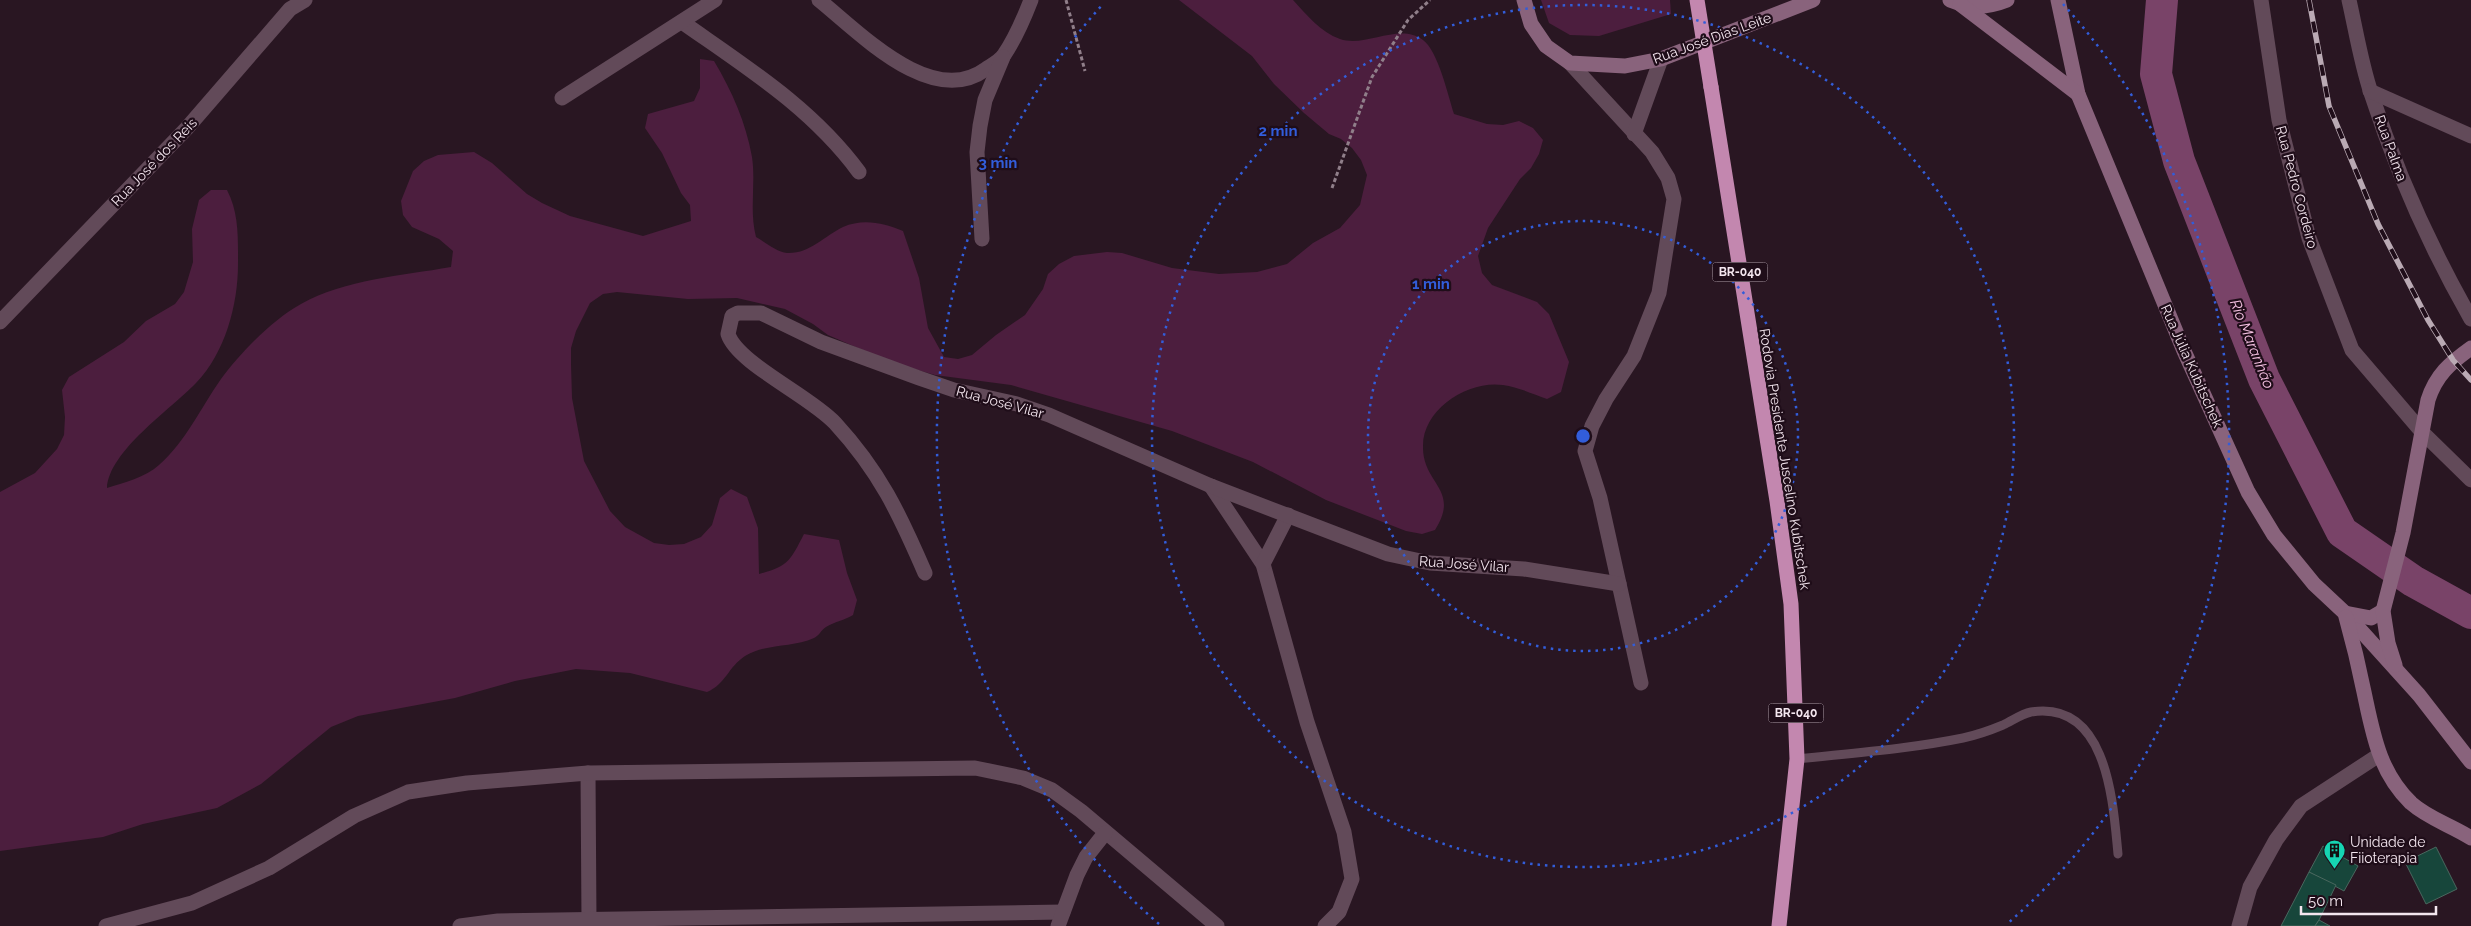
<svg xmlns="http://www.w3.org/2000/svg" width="2471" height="926" viewBox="0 0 2471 926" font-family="Raleway,sans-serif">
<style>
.green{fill:#4c1e3e}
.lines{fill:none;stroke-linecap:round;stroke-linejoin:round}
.river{stroke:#794368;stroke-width:32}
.building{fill:#17463b;stroke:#49675e}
.path{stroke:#907f8a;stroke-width:3;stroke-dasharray:4 2.5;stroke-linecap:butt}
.lane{stroke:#624a59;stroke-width:9}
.street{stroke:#624a59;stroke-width:15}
.secondary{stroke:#89637c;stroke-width:15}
.highway{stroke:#c387af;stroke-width:15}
.rail-casing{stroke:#baaab4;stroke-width:5.5}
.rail{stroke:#1f0d19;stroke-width:4;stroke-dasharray:11;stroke-linecap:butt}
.highway-bridge{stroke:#c387af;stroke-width:15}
.ring{fill:none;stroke:#325dda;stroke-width:2.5;stroke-dasharray:2.5 5}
.labels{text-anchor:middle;stroke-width:4.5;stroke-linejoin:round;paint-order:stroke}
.shield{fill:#1f0d19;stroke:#b4a5af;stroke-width:1}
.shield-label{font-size:12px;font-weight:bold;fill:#f4e6ef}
.street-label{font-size:14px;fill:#f4e6ef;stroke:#1f0d19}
.poi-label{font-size:14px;fill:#f4e6ef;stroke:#1f0d19;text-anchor:start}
.water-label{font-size:15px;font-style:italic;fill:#f7c3e4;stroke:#1f0d19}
.centre{fill:#325dda;stroke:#1f0d19;stroke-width:2.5}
.ring-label{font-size:15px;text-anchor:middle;font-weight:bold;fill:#325dda;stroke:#1f0d19;stroke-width:4.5;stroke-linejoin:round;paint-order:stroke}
</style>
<rect width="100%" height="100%" fill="#291622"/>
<!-- green -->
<g class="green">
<path d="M1179 0H1293C1307 15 1320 32 1340 39 1366 48 1399 22 1423 40 1438 51 1448 95 1454 114L1487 124 1503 125 1519 121 1533 128 1543 140 1539 154 1531 168 1520 179 1488 228 1478 256 1482 273 1492 285 1537 302 1549 314 1569 362 1561 392 1547 399C1533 394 1518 387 1503 385 1469 380 1423 408 1423 446 1422 484 1461 489 1435 530L1422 534 1406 531 1326 500 1253 462 1172 431 1011 385 935 375 890 362 828 335 813 324 785 309 737 298 688 299 617 292 603 294 590 303 576 331 571 348V364L572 398 584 461 610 511 625 527 654 543 669 545 684 544 701 537 712 525 720 498 731 489 747 497 758 528 759 574C789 566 790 561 804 534L839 540 847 573 857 600 853 615C845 620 834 622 826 627 821 630 819 636 814 638 792 648 767 643 745 656 728 667 726 684 707 692L630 673 576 669 515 681 455 698 358 716 331 727 261 784 217 808 143 824 103 837 0 851V492L35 473 57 449 64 435 65 417 62 390 69 377 124 342 146 321 175 304 184 292 193 262 192 229 199 200 211 190H227C239 213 238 238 238 264 238 305 225 353 196 383 171 409 109 451 107 488 123 483 146 477 159 465 186 441 200 409 221 379 240 353 272 320 301 304 346 279 401 276 451 267L453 251 439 239 412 227 403 215 401 201 413 171 424 161 438 155 474 152 492 163 527 194 542 203 570 216 643 236 691 221 690 205 681 193 662 153 645 128 648 114 694 101 700 88V59L714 61C732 91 746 123 752 157 756 184 749 210 756 237 765 242 777 252 787 253 810 254 824 236 843 227 863 218 884 223 903 231L919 278 928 328 944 357 958 359 972 355 996 335 1025 315 1043 289 1048 274 1059 264 1074 256 1107 252 1122 253 1172 268 1219 274 1257 272 1287 264 1313 243 1340 228 1360 205 1367 175 1361 160 1352 148 1341 139 1329 134 1304 113 1274 84 1252 56Z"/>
<polygon points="1541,0 1670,0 1671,14 1599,36 1570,35 1549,23"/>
</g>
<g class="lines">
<!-- river -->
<polyline class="river" points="2162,0 2156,74 2179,161 2264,379 2342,532 2413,581 2471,613"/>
</g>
<!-- building -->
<g class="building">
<polygon points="2323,846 2358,866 2344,891 2309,872"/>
<polygon points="2436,847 2457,889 2426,904 2405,862"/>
<polygon points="2309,872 2336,885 2319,920 2315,926 2281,926"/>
<polygon points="2319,920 2330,926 2315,926"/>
</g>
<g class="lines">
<!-- path -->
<g class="path">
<polyline points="1066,0 1085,71"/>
<polyline points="1332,188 1372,77 1408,20 1430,0"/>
</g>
<!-- lane -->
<path class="lane" d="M1797 759C1853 753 1909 749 1963 738 1977 735 1991 730 2003 725 2012 721 2021 714 2031 712 2108 700 2113 803 2118 854"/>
<!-- street -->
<g class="street">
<path d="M819 0C860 33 932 109 986 69 992 65 1000 61 1004 55 1015 39 1024 18 1031 0"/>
<polyline points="2261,0 2279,120 2309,238 2352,350 2423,433 2471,480"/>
<path d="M2349 0C2356 31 2361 63 2371 93 2396 171 2430 247 2471 319"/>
<path d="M682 22C746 67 812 108 859 172"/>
<polyline points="1570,63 1652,152 1668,178 1674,199 1659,293 1634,356 1606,399 1592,426 1585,451 1600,498 1641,683"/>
<polyline points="2370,91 2471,136"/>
<polyline points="562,98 715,0"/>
<polyline points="1634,134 1661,59"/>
<polyline points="982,239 977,152 980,126 985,100 1003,57"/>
<polyline points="0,322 187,128 290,9 305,0"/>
<polyline points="1211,486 1263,564 1307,722 1344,832 1352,879 1339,912 1325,926"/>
<polyline points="1263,564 1288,515"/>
<path d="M925 573C899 513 880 472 835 423 810 396 737 363 728 334L732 316 738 313H761L821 342 919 378 954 390 1017 404 1049 415 1211 486 1388 554 1430 563 1524 569 1619 584"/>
<polyline points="588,773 589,921"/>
<polyline points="106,926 192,903 269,868 354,816 408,792 467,783 588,773 975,768 1023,778 1052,790 1081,811 1217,926"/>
<polyline points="460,926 498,921 1063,912"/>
<polyline points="1058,926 1077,875 1086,857 1105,833"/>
<polyline points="2239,926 2250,887 2276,840 2301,806 2379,755"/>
</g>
<!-- secondary -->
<g class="secondary">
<polyline points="1524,0 1531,24 1546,46 1570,63 1625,66 1661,59 1813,0"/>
<path d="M1950 0C1970 8 1987 8 2007 0"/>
<polyline points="2058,0 2078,94 2184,351 2248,492 2274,535 2314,584 2345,613 2419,695 2471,762"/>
<polyline points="1960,4 2078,94"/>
<polyline points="2345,613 2371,618 2383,611"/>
<path d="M2346 617C2353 642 2359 667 2364 692 2373 734 2379 772 2411 803 2429 819 2451 825 2471 838"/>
<path d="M2395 665 2388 643 2383 611 2403 533 2428 400C2436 375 2450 363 2471 348"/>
</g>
<!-- highway -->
<polyline class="highway" points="1711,87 1777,501 1791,604 1797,759 1779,926"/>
<defs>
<polyline id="rail" points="2309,0 2329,106 2378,224 2428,320 2453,360 2471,380"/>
</defs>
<!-- rail casing -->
<use href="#rail" class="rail-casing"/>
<!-- rail -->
<use href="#rail" class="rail"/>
<!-- highway-bridge -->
<polyline class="highway-bridge" points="1697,0 1711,87"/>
</g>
<!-- distance rings -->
<g class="ring">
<circle cx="1583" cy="436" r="215"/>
<circle cx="1583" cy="436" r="431"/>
<path d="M1159 924A646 646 0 0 1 1103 4M2063 4A646 646 0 0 1 2007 924"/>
</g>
<!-- icons -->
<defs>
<symbol id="building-pin" viewBox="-11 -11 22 30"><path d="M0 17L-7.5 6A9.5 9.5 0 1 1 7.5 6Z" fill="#16d5b3" stroke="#1f0d19"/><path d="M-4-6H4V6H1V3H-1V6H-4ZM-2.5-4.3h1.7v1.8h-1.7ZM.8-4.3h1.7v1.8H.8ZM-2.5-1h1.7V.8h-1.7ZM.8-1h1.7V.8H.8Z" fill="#111"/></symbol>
</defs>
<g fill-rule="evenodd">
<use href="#building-pin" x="2322" y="838" width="25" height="34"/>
</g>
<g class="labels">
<!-- shield labels -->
<g class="shield">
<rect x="1712.5" y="262.5" width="55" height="19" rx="4"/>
<rect x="1768.5" y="703.5" width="55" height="19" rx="4"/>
</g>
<g class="shield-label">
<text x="1740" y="276">BR-040</text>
<text x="1796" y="717">BR-040</text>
</g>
<!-- street labels -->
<g class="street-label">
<text transform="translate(1712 38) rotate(-20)" y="5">Rua José Dias Leite</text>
<text transform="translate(2391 148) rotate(70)" y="5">Rua Palma</text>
<text transform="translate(154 162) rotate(-46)" y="5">Rua José dos Reis</text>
<text transform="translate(2297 187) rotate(75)" y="5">Rua Pedro Cordeiro</text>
<text transform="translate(2192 366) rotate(66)" y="5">Rua Júlia Kubitschek</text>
<text transform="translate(1000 402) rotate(15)" y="5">Rua José Vilar</text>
<text transform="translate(1785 459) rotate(81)" y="5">Rodovia Presidente Juscelino Kubitschek</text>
<text transform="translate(1464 564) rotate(4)" y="5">Rua José Vilar</text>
</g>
<!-- poi labels -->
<g class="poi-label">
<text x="2350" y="847">Unidade de<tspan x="2350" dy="16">Fiioterapia</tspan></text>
</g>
<!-- water labels -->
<g class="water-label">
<text transform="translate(2252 344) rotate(68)" y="5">Rio Maranhão</text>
</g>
</g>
<circle cx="1583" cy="436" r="8" class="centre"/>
<g class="ring-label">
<text x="1278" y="136">2 min</text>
<text x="998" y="168">3 min</text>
<text x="1431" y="289">1 min</text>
</g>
<!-- scale -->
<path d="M2301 906v8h135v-8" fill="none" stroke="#f4e6ef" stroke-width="2.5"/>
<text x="2308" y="906" font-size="15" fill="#f4e6ef" stroke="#1f0d19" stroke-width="4" paint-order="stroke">50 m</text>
</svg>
